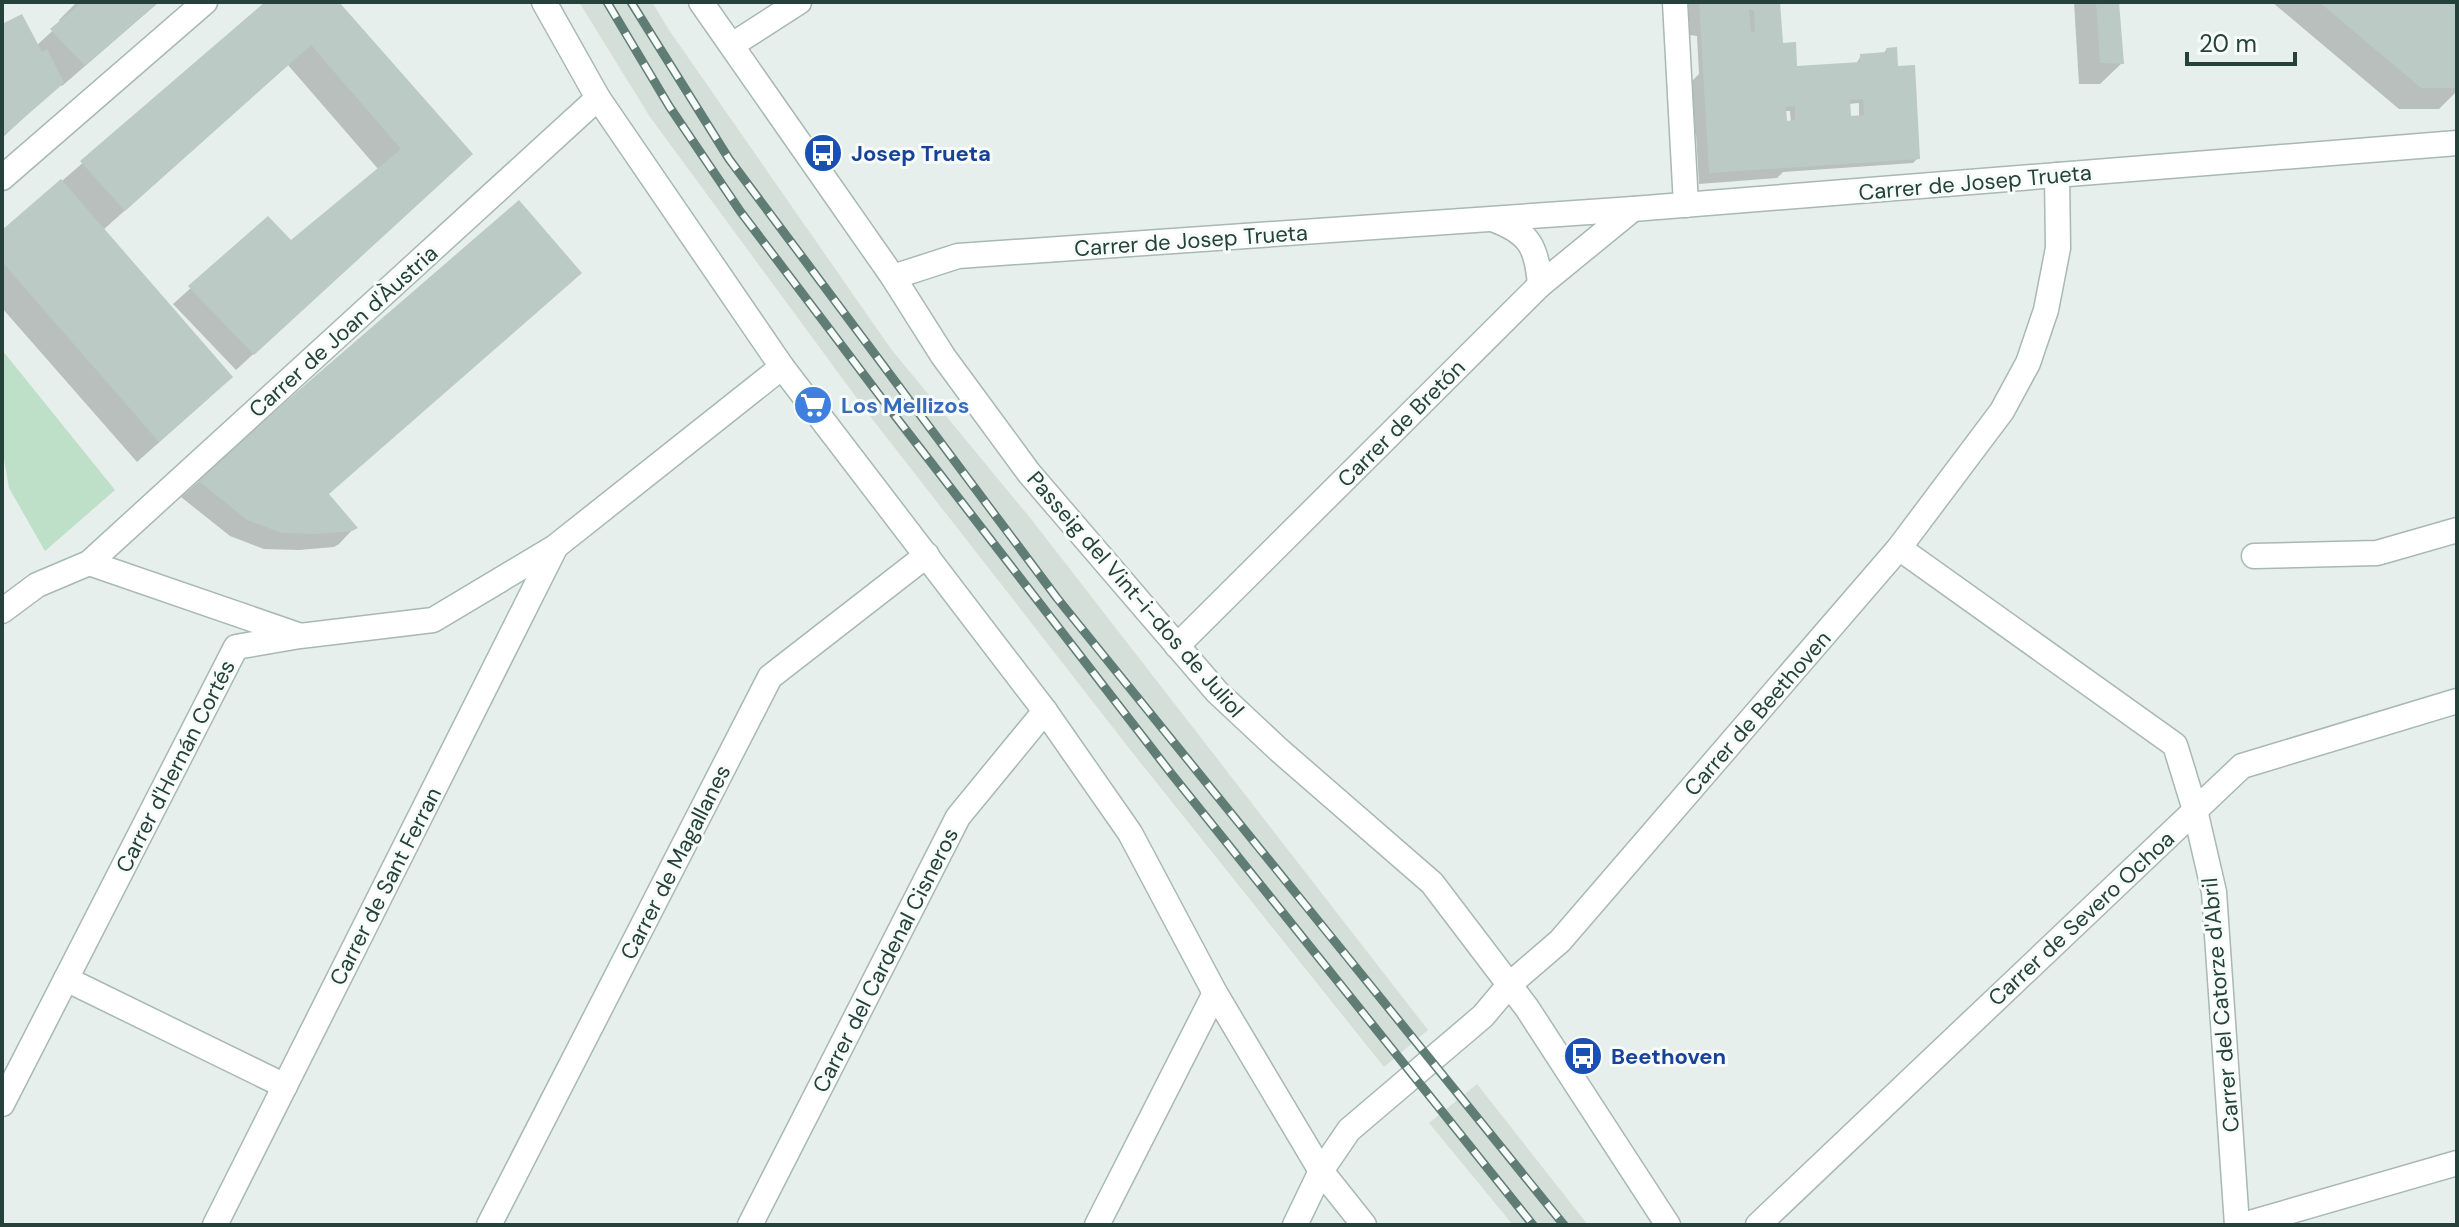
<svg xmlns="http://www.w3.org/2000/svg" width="2459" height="1227" viewBox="0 0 2459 1227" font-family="'DM Sans',sans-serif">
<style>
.built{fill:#d4dfda}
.green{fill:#bfe0c8}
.shadow{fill:#0003;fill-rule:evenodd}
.building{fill:#bbcac4;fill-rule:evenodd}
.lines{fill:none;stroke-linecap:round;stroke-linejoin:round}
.minor-casing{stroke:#a8b8b2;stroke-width:27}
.minor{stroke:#fff;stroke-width:24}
.rail-casing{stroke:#5f7d75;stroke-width:9}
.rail{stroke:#f7fbf9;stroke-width:6;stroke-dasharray:18;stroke-linecap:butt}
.labels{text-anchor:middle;stroke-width:6;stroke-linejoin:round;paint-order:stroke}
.transit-label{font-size:22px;font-weight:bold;fill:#164399;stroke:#f7fbf9;text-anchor:start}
.street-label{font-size:22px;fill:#24423a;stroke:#f7fbf9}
.shop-label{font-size:22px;font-weight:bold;fill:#366cbe;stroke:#f7fbf9;text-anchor:start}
</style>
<rect width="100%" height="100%" fill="#e6efeb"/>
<!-- built -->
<g class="built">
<polygon points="579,2 652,2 669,30 891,349 1031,519 1428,1030 1384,1067 1132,752 873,420 650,117"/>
<polygon points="1477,1084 1588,1225 1513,1225 1429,1123"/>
</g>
<!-- green -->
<polygon class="green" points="2,350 115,490 45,551 9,488 2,448"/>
<!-- shadow -->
<g class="shadow">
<polygon points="77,2 159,2 62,86 60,84 2,138 2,26 36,46 61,23 59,20"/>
<polygon points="268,2 337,2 470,154 236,370 173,304 268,219 290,244 379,170 288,65 103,230 209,398 137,462 2,308 2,233"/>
<path d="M1688 2H1778L1781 45 1795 68 1856 64 1861 56 1882 55 1887 49 1896 68 1918 158 1913 163 1783 172 1777 178 1699 184 1696 134H1690L1688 85 1699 74 1697 36 1690 35ZM1859 103V117L1849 118 1848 104ZM1785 111H1790L1791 123H1785Z"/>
<polygon points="2074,2 2117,2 2122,63 2100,84 2079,84"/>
<polygon points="2272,2 2457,2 2457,91 2439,109 2399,109"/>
<polygon points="518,203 579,273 327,495 355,527 339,544 334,547 299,550 264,549 230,536 181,497"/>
</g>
<!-- building -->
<g class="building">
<polygon points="82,2 158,2 85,66 50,29"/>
<polygon points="265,2 339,2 473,154 254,355 188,286 268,216 291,240 401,149 311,45 125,211 80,161"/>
<path d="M1699 2H1780L1783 43 1796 42 1797 66 1860 62V54L1887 52 1886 48 1897 47 1898 66 1915 65 1920 159 1709 173ZM1749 10H1754L1755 32H1751ZM1863 99 1864 115 1851 116 1850 100ZM1795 106V120L1787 121 1786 107Z"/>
<polygon points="2096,2 2119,2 2124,64 2100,63"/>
<polygon points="2319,2 2457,2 2457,88 2421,88"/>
<polygon points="22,14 42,52 47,49 64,83 2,137 2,24"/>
<polygon points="61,179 233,377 159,442 2,262 2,230"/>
<polygon points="519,200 582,273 329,494 358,528 352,531 317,534 282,533 247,520 196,479"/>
</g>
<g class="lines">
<defs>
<g id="minor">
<polyline points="544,2 598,98 782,367 1045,711 1130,833 1215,993 1321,1171 1364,1225"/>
<polyline points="701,2 893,277 943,356 1029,473 1217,692 1279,750 1432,883 1527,1008 1668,1225"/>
<polyline points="1675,2 1686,205"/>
<polyline points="732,45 799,2"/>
<polyline points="2,178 205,2"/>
<path d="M1495 220C1530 233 1537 248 1540 285"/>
<polyline points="893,277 958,256 1633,209 2457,143"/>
<polyline points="1899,548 2175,745 2195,810 2214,892 2237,1225"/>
<polyline points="2254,556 2377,553 2457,530"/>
<polyline points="89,563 298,635"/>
<polyline points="2,611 37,585 89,563 598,98"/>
<polyline points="1177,646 1540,285 1633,209"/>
<polyline points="66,979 285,1086"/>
<polyline points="2,1104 236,647 300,636 433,620 555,547 782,367"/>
<polyline points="215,1225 555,548"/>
<polyline points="489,1225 770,677 927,555"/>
<polyline points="750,1225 958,817 1045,711"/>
<polyline points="1097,1225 1215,993"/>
<polyline points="1295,1225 1321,1171 1349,1130 1483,1016 1510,984 1560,941 1899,548 2002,411 2028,363 2046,310 2058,248 2057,175"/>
<polyline points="1758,1225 2242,766 2457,701"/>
<polyline points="2243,1225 2457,1163"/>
</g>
</defs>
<!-- minor casing -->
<use href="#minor" class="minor-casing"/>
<!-- minor -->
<use href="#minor" class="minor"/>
<defs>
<g id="rail">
<polyline points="607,2 669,106 740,211 889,408 1170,772 1533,1225"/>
<polyline points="631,2 729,159 1057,598 1564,1225"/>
</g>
</defs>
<!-- rail casing -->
<use href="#rail" class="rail-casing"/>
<!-- rail -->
<use href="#rail" class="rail"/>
</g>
<!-- icons -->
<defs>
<symbol id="bus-disc" viewBox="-11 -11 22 22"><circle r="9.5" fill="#1a4fb4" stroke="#f7fbf9"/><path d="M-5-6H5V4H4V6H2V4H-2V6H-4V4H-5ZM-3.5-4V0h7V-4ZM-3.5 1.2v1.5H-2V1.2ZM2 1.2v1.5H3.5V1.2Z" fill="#fff"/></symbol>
<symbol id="supermarket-disc" viewBox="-11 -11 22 22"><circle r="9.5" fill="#3f7fe0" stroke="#f7fbf9"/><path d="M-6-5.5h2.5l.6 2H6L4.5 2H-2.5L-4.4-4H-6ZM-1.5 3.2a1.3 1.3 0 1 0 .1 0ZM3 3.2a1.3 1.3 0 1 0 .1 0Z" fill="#fff"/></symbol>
</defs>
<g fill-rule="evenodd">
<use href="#bus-disc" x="801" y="131" width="44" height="44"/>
<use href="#supermarket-disc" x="791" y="383" width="44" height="44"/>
<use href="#bus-disc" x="1561" y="1034" width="44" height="44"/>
</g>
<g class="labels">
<!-- transit labels -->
<g class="transit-label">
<text x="851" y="161">Josep Trueta</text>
<text x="1611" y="1064">Beethoven</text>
</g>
<!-- street labels -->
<g class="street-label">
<text transform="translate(1975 182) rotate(-5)" y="8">Carrer de Josep Trueta</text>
<text transform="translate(1191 240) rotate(-4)" y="8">Carrer de Josep Trueta</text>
<text transform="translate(343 331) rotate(-42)" y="8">Carrer de Joan d'Àustria</text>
<text transform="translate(1401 423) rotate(-45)" y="8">Carrer de Bretón</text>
<text transform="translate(1136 594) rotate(49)" y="8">Passeig del Vint-i-dos de Juliol</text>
<text transform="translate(1757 713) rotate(-49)" y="8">Carrer de Beethoven</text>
<text transform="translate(175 766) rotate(-63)" y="8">Carrer d'Hernán Cortés</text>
<text transform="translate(675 862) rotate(-63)" y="8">Carrer de Magallanes</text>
<text transform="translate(385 886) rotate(-63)" y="8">Carrer de Sant Ferran</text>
<text transform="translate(2081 918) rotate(-43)" y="8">Carrer de Severo Ochoa</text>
<text transform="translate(885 960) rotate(-63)" y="8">Carrer del Cardenal Cisneros</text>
<text transform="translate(2220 1005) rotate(-95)" y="8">Carrer del Catorze d'Abril</text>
</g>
<!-- shop labels -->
<g class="shop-label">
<text x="841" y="413">Los Mellizos</text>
</g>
</g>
<!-- border -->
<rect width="2459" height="1227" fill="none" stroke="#24423a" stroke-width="8"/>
<!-- scale -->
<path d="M2187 52v12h108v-12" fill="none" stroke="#24423a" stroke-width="4"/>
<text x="2199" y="52" font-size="24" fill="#24423a" stroke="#f7fbf9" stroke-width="6" paint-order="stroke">20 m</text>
</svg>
